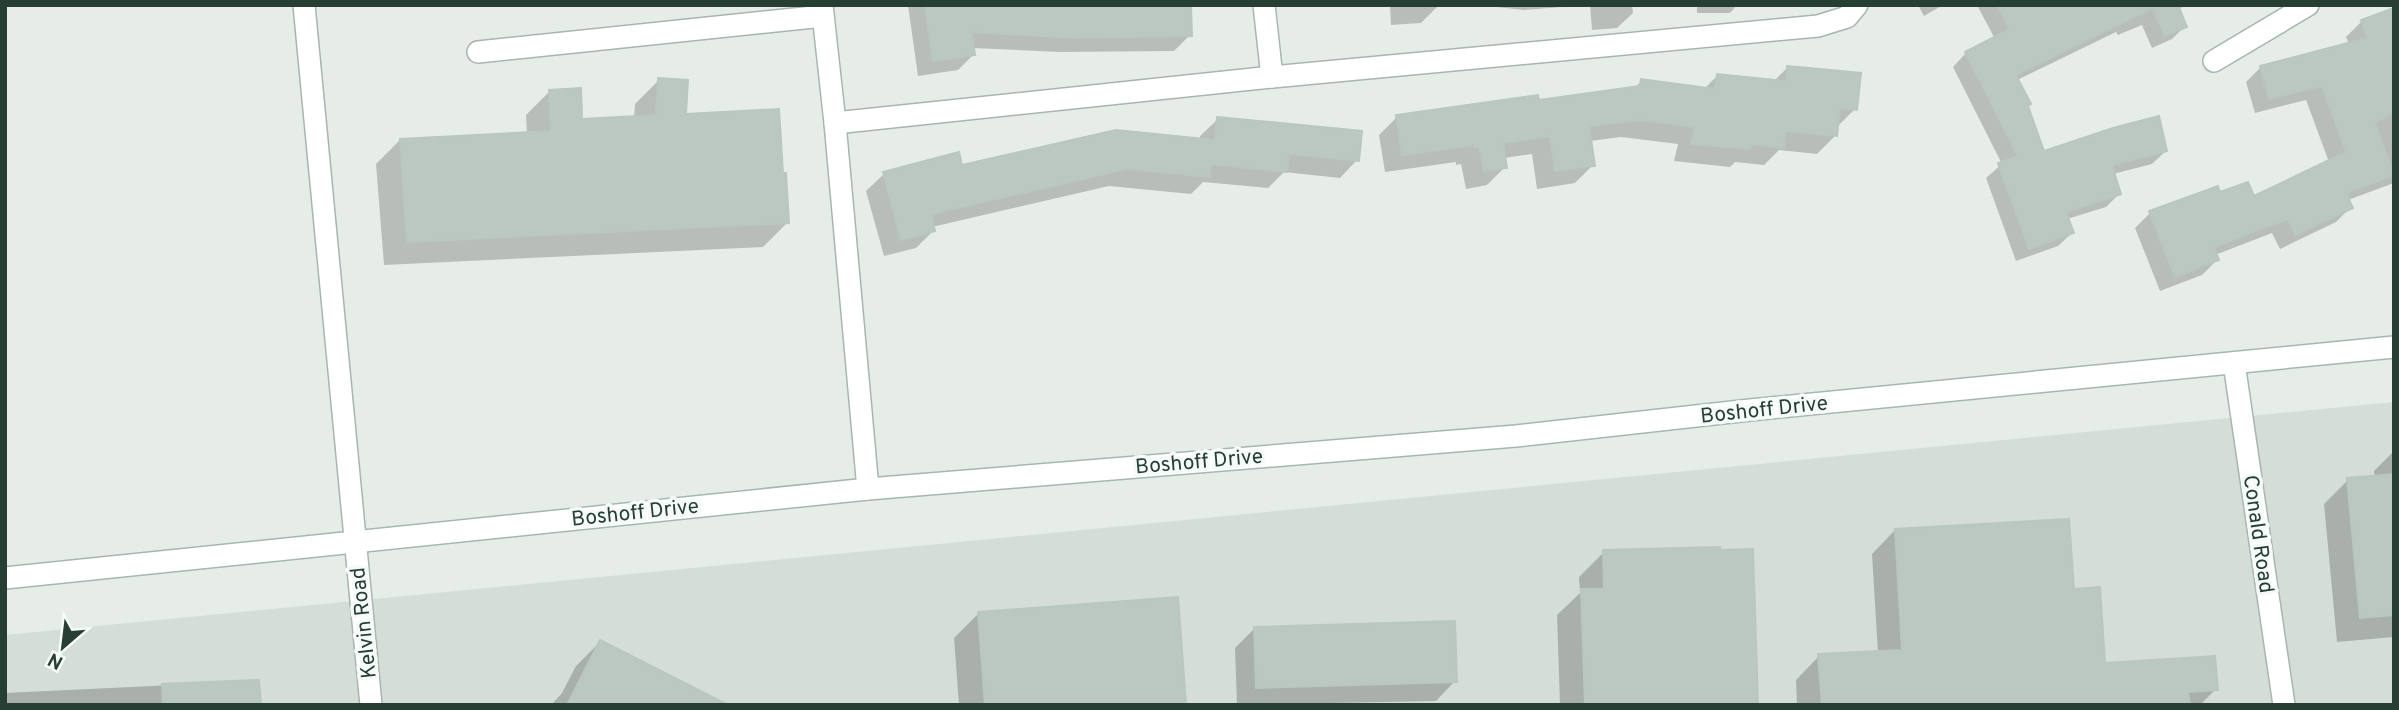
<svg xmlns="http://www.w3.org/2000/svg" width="2399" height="710" viewBox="0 0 2399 710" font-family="Overpass,sans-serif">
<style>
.built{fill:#d4ddd8}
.shadow{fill:#0003}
.building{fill:#bbc8c2;stroke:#b9c7bf;stroke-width:2}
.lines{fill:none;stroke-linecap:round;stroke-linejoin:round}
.street-casing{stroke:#a9b5af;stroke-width:24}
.secondary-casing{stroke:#a5b8af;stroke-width:24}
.street{stroke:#fff;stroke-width:21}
.secondary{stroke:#fff;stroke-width:21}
.labels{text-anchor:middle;stroke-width:7;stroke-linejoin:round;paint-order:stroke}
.street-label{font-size:21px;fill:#263e34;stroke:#f6faf8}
</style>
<rect width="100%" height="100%" fill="#e6ede9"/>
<!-- built -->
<polygon class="built" points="2394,402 2394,705 5,705 5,635"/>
<!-- shadow -->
<g class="shadow">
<polygon points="908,5 1189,5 1190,35 1174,51 1059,52 972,48 973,55 958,70 918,76"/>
<polygon points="1390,5 1437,5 1437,7 1421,23 1391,25"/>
<polygon points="1478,5 1588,5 1524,10"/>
<polygon points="1590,5 1632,5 1633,13 1617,28 1592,30"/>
<polygon points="1697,5 1737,5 1730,13 1697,13"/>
<polygon points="1918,5 1943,5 1924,16"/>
<polygon points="1977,5 2189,5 2177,9 2185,26 2172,39 2152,48 2142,25 2118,35 2116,32 2017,80 2043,153 2166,151 2152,164 2113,174 2119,194 2106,207 2067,219 2072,233 2058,246 2016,261 1986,178 2002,164 1953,67 1966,53 1995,39"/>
<polygon points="2394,10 2394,183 2348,200 2351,207 2336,222 2280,249 2272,233 2215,255 2217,260 2202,275 2160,291 2135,228 2150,213 2219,195 2253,198 2329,162 2306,100 2255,113 2246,82 2261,67 2349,44 2346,37 2361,22"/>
<polygon points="1787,68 1855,109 1836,128 1836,135 1817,154 1779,150 1764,165 1735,162 1730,167 1674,161 1678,144 1621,137 1590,141 1593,165 1575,183 1537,189 1532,154 1504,158 1505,167 1487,185 1466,189 1461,164 1456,165 1456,162 1385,172 1379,135 1397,117 1538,102 1633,89 1642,81 1704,89 1717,76 1774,81"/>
<polygon points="659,80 684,116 781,175 787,223 763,247 384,265 376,164 400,140 527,134 526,115 550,91 581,121 634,118 635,104"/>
<polygon points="1218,119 1357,160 1340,178 1284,172 1268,188 1203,182 1191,194 1109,186 932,227 933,231 916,248 884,256 866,191 884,174 961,167 1200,140 1200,136"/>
<polygon points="2394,451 2394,637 2337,642 2324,504 2348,480 2375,478 2374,471"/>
<polygon points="1895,530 2072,591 2103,665 2216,689 2200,705 1797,705 1796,680 1819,656 1878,653 1872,554"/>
<polygon points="1604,552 1718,552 1757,705 1560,705 1557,615 1580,593 1579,577"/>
<polygon points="978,614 1185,705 959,705 954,638"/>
<polygon points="1255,628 1455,681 1436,701 1237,705 1235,648"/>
<polygon points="600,642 724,705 551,705 562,693 576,666"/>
<polygon points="258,681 259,705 5,705 5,693"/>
</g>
<!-- building -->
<g class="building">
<polygon points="925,5 1191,5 1192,36 1076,38 972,32 975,55 933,61"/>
<polygon points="1997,5 2178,5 2187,27 2165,36 2153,8 2016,75 2031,104 2028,106 2044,151 2113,128 2159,116 2167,151 2112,165 2121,194 2066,212 2074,233 2029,249 1998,163 2018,156 1965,52 2010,29"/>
<polygon points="2394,8 2394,112 2375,123 2394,175 2346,193 2353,208 2295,235 2288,219 2214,247 2219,260 2175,277 2149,211 2218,186 2220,192 2248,182 2254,196 2346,152 2322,86 2269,99 2260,66 2367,38 2361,20"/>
<polygon points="1787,66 1861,73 1857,110 1840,108 1837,136 1785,131 1784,148 1751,144 1750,149 1691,144 1695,127 1640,120 1589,126 1595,166 1555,171 1550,136 1503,143 1507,168 1484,171 1479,147 1474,147 1474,145 1402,155 1396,115 1538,95 1539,100 1640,86 1641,79 1715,89 1717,74 1786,81"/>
<polygon points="658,78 688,80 686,114 779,109 783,173 786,173 789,223 407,242 400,139 551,131 549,90 581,88 582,119 656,115"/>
<polygon points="1217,117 1362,131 1359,161 1289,154 1287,172 1211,164 1210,177 1127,169 931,214 935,231 901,240 883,172 959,152 962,165 1116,130 1215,140"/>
<polygon points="2394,474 2394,615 2360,618 2347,478"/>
<polygon points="2069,519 2074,589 2100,587 2105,663 2215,656 2218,690 2188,692 2190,705 1822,705 1818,654 1902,650 1895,529"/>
<polygon points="1720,547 1720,550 1753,549 1758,705 1585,705 1581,589 1604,589 1603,550"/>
<polygon points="1178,597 1186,705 985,705 978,612"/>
<polygon points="1455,621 1457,682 1256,688 1254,627"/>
<polygon points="600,640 728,705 567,705"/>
<polygon points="259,680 261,705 163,705 162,684"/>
</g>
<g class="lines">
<defs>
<g id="street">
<polyline points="304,5 371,705"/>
<polyline points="822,5 835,123 1272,77 1818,26 1847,17 1857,5"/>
<polyline points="1264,5 1272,77"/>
<polyline points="478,52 823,16"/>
<polyline points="2214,61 2308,5"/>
<polyline points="835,123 868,489"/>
<polyline points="2234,363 2284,705"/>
</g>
<polyline id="secondary" points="5,578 868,489 1516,436 1750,410 2394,347"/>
</defs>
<!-- street casing -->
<use href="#street" class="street-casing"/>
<!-- secondary casing -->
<use href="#secondary" class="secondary-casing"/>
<!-- street -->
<use href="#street" class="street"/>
<!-- secondary -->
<use href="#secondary" class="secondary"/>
</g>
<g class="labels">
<!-- street labels -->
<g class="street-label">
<text transform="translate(1764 409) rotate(-6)" y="7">Boshoff Drive</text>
<text transform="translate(1199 461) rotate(-5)" y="7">Boshoff Drive</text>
<text transform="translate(635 512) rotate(-6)" y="7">Boshoff Drive</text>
<text transform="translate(2259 534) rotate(82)" y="7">Conald Road</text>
<text transform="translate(363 623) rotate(-96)" y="7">Kelvin Road</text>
</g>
</g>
<!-- border -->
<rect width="2399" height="710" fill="none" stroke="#263e34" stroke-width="14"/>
<!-- north arrow -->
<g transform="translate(63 647) rotate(208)" stroke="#f6faf8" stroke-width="5" paint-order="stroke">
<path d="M0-5L12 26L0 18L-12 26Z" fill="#263e34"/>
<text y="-10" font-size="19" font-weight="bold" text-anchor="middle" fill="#263e34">N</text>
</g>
</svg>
